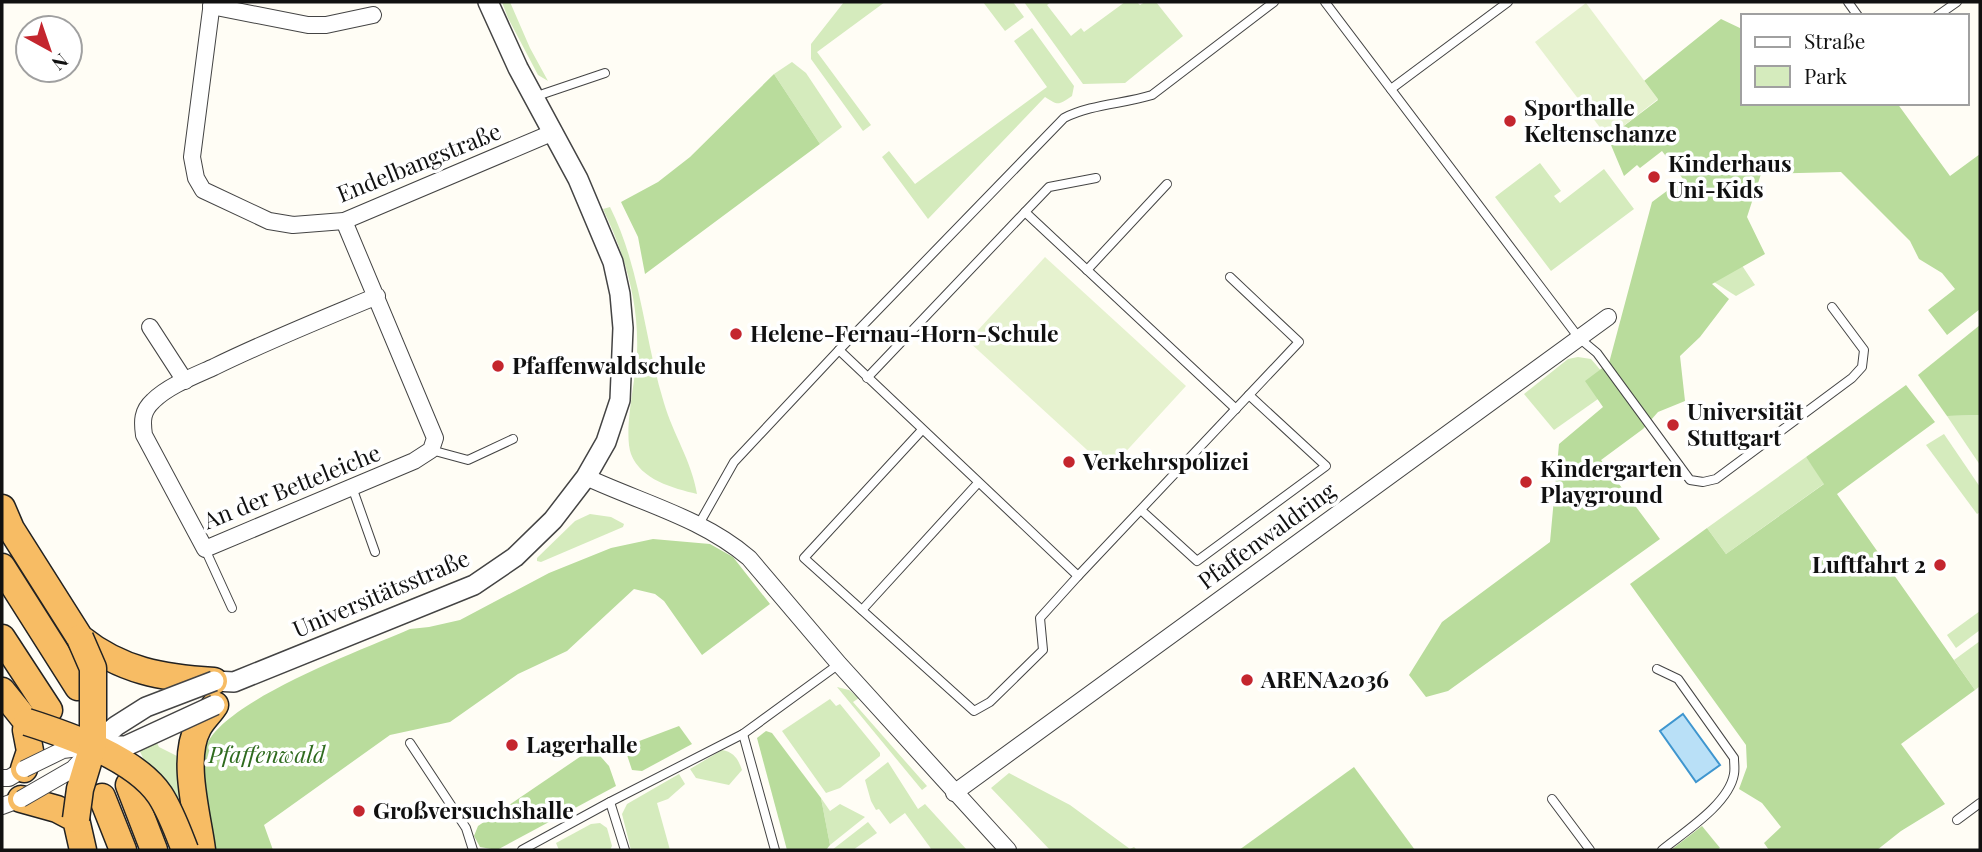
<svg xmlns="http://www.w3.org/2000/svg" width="1982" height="852" viewBox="0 0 1982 852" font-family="'Playfair Display',serif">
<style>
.green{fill:#d5ebbd}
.forest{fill:#b9dc9c}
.pitch{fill:#e6f2cf}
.water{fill:#b9e0f7;stroke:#3f96cf;stroke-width:2}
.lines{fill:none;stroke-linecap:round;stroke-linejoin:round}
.service-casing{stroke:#444;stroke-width:10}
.minor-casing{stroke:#444;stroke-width:18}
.tertiary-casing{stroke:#444;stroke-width:22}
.trunk-casing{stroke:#222;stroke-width:29}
.service{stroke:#fff;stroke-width:8}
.minor{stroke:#fff;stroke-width:16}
.tertiary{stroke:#fff;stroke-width:19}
.trunk{stroke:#f7bc64;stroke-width:26}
.minor-bridge-casing{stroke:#444;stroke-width:18;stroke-linecap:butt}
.tertiary-bridge-casing{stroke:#444;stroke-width:22;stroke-linecap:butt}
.trunk-bridge-casing{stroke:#222;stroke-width:29;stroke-linecap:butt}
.minor-bridge{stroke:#fff;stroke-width:16}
.tertiary-bridge{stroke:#fff;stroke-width:19}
.trunk-bridge{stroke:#f7bc64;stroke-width:26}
.poi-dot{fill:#c4262e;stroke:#fff;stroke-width:2.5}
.labels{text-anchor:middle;stroke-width:7;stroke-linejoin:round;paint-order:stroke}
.poi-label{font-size:23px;font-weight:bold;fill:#111;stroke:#fff;text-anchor:start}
.street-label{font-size:23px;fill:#111;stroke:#fff}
.park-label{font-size:23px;font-style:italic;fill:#2f6b1f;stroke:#fff}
</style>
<rect width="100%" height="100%" fill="#fffdf5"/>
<!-- green -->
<g class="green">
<polygon points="502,2 510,2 530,48 548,81 538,75 508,18"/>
<polygon points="844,2 885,2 817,52 871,125 863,131 811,59 811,44"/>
<polygon points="983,2 1013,2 1024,17 1005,31"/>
<polygon points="1024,2 1051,2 1047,5 1071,36 1081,28 1084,32 1125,2 1137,2 1140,5 1145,2 1156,2 1183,36 1125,83 1083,84"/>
<path d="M1032 28 1074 86 1072 96C1058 105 1059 106 1045 97L928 219 882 157 889 151 915 184 1047 87 1014 41Z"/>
<polygon points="792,62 806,73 842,127 820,144 774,74"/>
<polygon points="1540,163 1561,191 1554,196 1560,203 1604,169 1634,209 1551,271 1495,197"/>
<polygon points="1699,201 1755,285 1736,296 1706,277"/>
<path d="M610 207C641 269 644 338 664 403 673 434 692 462 697 494 673 488 641 480 631 454 623 431 636 380 637 353 639 302 625 255 603 209Z"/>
<polygon points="1578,357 1591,359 1615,387 1554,430 1524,394 1568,359"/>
<polygon points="1980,415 1980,465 1947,416"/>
<polygon points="1944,434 1980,487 1980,512 1977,514 1926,445"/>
<polygon points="1806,457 1825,483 1726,554 1707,528"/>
<polygon points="590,514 611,517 624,524 623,527 541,562 537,561 537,558 575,521"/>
<polygon points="1980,611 1980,630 1956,648 1947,635"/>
<polygon points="1980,641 1980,686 1975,690 1954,660"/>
<polygon points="837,687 849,690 859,698 853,702 927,786 922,790"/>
<polygon points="830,699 836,706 840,704 880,753 880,756 840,788 826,793 782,731"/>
<polygon points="156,741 159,747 183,759 196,847 149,772 139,749"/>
<path d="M722 750C734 752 738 759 742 770L729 785 696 778 690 769Z"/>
<polygon points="888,762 918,809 925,804 967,850 932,850 905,813 890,824 879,809 876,810 871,801 865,780"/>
<polygon points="1009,773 1070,805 1130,849 1134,847 1137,850 1050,850 991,788"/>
<polygon points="679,774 685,784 668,799 657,803 670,850 631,850 622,814 627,804"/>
<polygon points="821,798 830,811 840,804 865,817 830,845"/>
<polygon points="868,822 877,833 853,850 832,850"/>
<polygon points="600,823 607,828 612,846 610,850 559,850 556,843 591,824"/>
</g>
<!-- forest -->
<g class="forest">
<polygon points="1721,19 1742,29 1742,103 1897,103 1950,176 1980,154 1980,309 1947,335 1928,310 1955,289 1942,273 1919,259 1910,241 1841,172 1761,174 1747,217 1765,254 1712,284 1729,299 1700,337 1680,356 1685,401 1658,412 1643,429 1601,460 1660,539 1448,691 1426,697 1409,675 1442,622 1550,542 1559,444 1603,407 1585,381 1609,363 1652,202 1683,179 1662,151 1640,168 1637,165 1624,176 1608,138 1658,100 1644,81"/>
<polygon points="774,74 820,144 645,274 638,237 621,202 658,182 690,157"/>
<polygon points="1980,325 1980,415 1947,416 1918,375"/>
<polygon points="1906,385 1935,422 1837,494 1975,690 1901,744 1945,804 1901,831 1877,850 1769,850 1764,843 1781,827 1762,803 1739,789 1747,767 1746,745 1630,584 1707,528 1726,554 1824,484 1806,457"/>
<path d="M653 539 710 544 733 557 770 604 702 655 664 601 655 594 634 589 567 651 518 674 450 722 390 735 264 825 273 850H212C208 818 197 781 205 749 218 702 365 649 410 629L429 627 460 620 549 573 611 548Z"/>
<polygon points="679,726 692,744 642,771 632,770 627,755 634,743"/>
<polygon points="766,731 772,733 821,798 830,845 826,850 787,850 757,738"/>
<polygon points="593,748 609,766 616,786 497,850 480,847 474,836 478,826"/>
<polygon points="1354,767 1415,850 1239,850"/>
<polygon points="1702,826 1720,848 1717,850 1671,850"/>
</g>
<!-- pitch -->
<g class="pitch">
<polygon points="1586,3 1658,99 1608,138 1535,42"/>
<polygon points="1045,257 1186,386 1109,470 968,341"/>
</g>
<!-- water -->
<polygon class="water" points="1683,714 1720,765 1696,782 1660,731"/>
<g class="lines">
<defs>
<g id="service">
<polyline points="1325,2 1579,338 1597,353 1690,480 1703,482 1716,479 1852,378 1862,367 1864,350 1832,307"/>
<polyline points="1848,2 1858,16"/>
<polyline points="1937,16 1957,2"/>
<polyline points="1391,89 1508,2"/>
<polyline points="534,97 605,73"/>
<polyline points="1025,212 1049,187 1096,178"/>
<polyline points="1087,270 1167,184"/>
<polyline points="839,350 1078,576 1299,342 1230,277"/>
<polyline points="867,378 1025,212 1236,409"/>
<polyline points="922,430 804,558 974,711 990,702 1043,650 1040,618 1078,576"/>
<polyline points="431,450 468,460 513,439"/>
<polyline points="352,487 375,552"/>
<polyline points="1141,510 1197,561 1326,466 1249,395"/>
<path d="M699 524 734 462 839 350 1064 118C1092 104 1123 104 1152 95L1274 2"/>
<polyline points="205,549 232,608"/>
<polyline points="862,610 978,483"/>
<path d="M1657 669 1678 679 1734 758C1734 763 1735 769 1734 774 1729 804 1684 832 1662 850"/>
<polyline points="743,734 775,850"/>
<polyline points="410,743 466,828 473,850"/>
<polyline points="1552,799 1590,850"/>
<polyline points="610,802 625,850"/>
<polyline points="1957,820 1980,803"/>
<polyline points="522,850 610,802 743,734 839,664"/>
</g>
<g id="minor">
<polyline points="212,2 192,157 196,178 203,190 269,221 293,225 344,221 554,132"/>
<polyline points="211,6 308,25 326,25 373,15"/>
<path d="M344 221 435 438 431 450 414 461 205 549 144 435C142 421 142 411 153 401 168 386 194 376 214 367 267 341 322 319 377 296"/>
<polyline points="150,327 185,381"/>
<path d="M586 477C642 503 702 518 749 558L839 664 1008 850"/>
<polyline points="2,778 9,778 24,769"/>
<polyline points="954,793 1608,317"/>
<polyline points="2,806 21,799"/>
</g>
<polyline id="tertiary" points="214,681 234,682 474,585 515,557 553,520 586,477 606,442 620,400 623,328 620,294 613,262 578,179 518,68 488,2"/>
<g id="trunk">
<path d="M2 508 11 529 80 638C121 671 163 678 214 681"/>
<polyline points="2,567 78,687"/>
<polyline points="2,638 49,710"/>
<polyline points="2,691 27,722 26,730 30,751 24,769"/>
<polyline points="129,785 154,850"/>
<polyline points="102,797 123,850"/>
<polyline points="21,799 57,809 76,819 83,850"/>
<path d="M202 850C198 817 181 759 198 728 202 720 210 713 215 705"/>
</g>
</defs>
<!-- service casing -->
<use href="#service" class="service-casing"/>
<!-- minor casing -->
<use href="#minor" class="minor-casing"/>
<!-- tertiary casing -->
<use href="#tertiary" class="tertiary-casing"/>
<!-- trunk casing -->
<use href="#trunk" class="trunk-casing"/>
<!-- service -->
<use href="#service" class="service"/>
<!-- minor -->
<use href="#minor" class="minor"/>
<!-- tertiary -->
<use href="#tertiary" class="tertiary"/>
<!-- trunk -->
<use href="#trunk" class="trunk"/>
<defs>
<g id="minor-bridge">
<polyline points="24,769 63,750 87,747"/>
<polyline points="21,799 73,769 85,756"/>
</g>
<g id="tertiary-bridge">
<polyline points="93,746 116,726 146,707 214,681"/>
<polyline points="98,746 126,746 215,705"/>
</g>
<g id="trunk-bridge">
<path d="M27 722C68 735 135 758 160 795 171 812 178 832 185 850"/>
<polyline points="76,819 80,789 93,746 93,668 80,638"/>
</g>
</defs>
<!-- minor-bridge casing -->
<use href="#minor-bridge" class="minor-bridge-casing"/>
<!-- tertiary-bridge casing -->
<use href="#tertiary-bridge" class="tertiary-bridge-casing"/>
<!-- trunk-bridge casing -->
<use href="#trunk-bridge" class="trunk-bridge-casing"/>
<!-- minor-bridge -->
<use href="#minor-bridge" class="minor-bridge"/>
<!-- tertiary-bridge -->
<use href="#tertiary-bridge" class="tertiary-bridge"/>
<!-- trunk-bridge -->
<use href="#trunk-bridge" class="trunk-bridge"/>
</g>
<!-- markers -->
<g class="poi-dot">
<circle cx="1510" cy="121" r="7"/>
<circle cx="1654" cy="177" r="7"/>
<circle cx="736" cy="334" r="7"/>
<circle cx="498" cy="366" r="7"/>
<circle cx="1673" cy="425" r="7"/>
<circle cx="1069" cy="462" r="7"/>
<circle cx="1526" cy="482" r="7"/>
<circle cx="1940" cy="565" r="7"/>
<circle cx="1247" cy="680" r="7"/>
<circle cx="512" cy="745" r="7"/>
<circle cx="359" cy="811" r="7"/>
</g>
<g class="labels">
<!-- poi labels -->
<g class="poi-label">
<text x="1524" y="116">Sporthalle<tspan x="1524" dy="26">Keltenschanze</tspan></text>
<text x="1668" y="172">Kinderhaus<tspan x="1668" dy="26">Uni-Kids</tspan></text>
<text x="750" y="342">Helene-Fernau-Horn-Schule</text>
<text x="512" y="374">Pfaffenwaldschule</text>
<text x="1687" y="420">Universität<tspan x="1687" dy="26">Stuttgart</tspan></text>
<text x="1083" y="470">Verkehrspolizei</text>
<text x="1540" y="477">Kindergarten<tspan x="1540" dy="26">Playground</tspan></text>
<text x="1926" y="573" text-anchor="end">Luftfahrt 2</text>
<text x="1261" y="688">ARENA2036</text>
<text x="526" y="753">Lagerhalle</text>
<text x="373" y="819">Großversuchshalle</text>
</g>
<!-- street labels -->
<g class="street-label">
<text transform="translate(419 163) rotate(-22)" y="8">Endelbangstraße</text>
<text transform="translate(292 487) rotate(-22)" y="8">An der Betteleiche</text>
<text transform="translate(1267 536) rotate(-36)" y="8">Pfaffenwaldring</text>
<text transform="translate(381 594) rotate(-23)" y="8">Universitätsstraße</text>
</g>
<!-- park labels -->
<g class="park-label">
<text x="267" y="763">Pfaffenwald</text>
</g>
</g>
<!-- border -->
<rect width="1982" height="852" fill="none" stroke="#111111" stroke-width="7"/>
<!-- legend -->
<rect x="1741" y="14" width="228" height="91" fill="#ffffff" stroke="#a0a0a0" stroke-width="2"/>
<rect x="1755" y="37" width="35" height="10" fill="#ffffff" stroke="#a0a0a0" stroke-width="2"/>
<text x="1804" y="49" font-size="21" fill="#111111">Straße</text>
<rect x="1755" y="66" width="35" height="21" fill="#d5ebbd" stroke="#a0a0a0" stroke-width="2"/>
<text x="1804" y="84" font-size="21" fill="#111111">Park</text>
<!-- north arrow -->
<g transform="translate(49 49) rotate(140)"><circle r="33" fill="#ffffff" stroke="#a0a0a0" stroke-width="2"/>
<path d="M0-5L12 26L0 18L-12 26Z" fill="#c4262e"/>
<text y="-10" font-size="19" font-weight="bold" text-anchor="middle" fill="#111111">N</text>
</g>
</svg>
